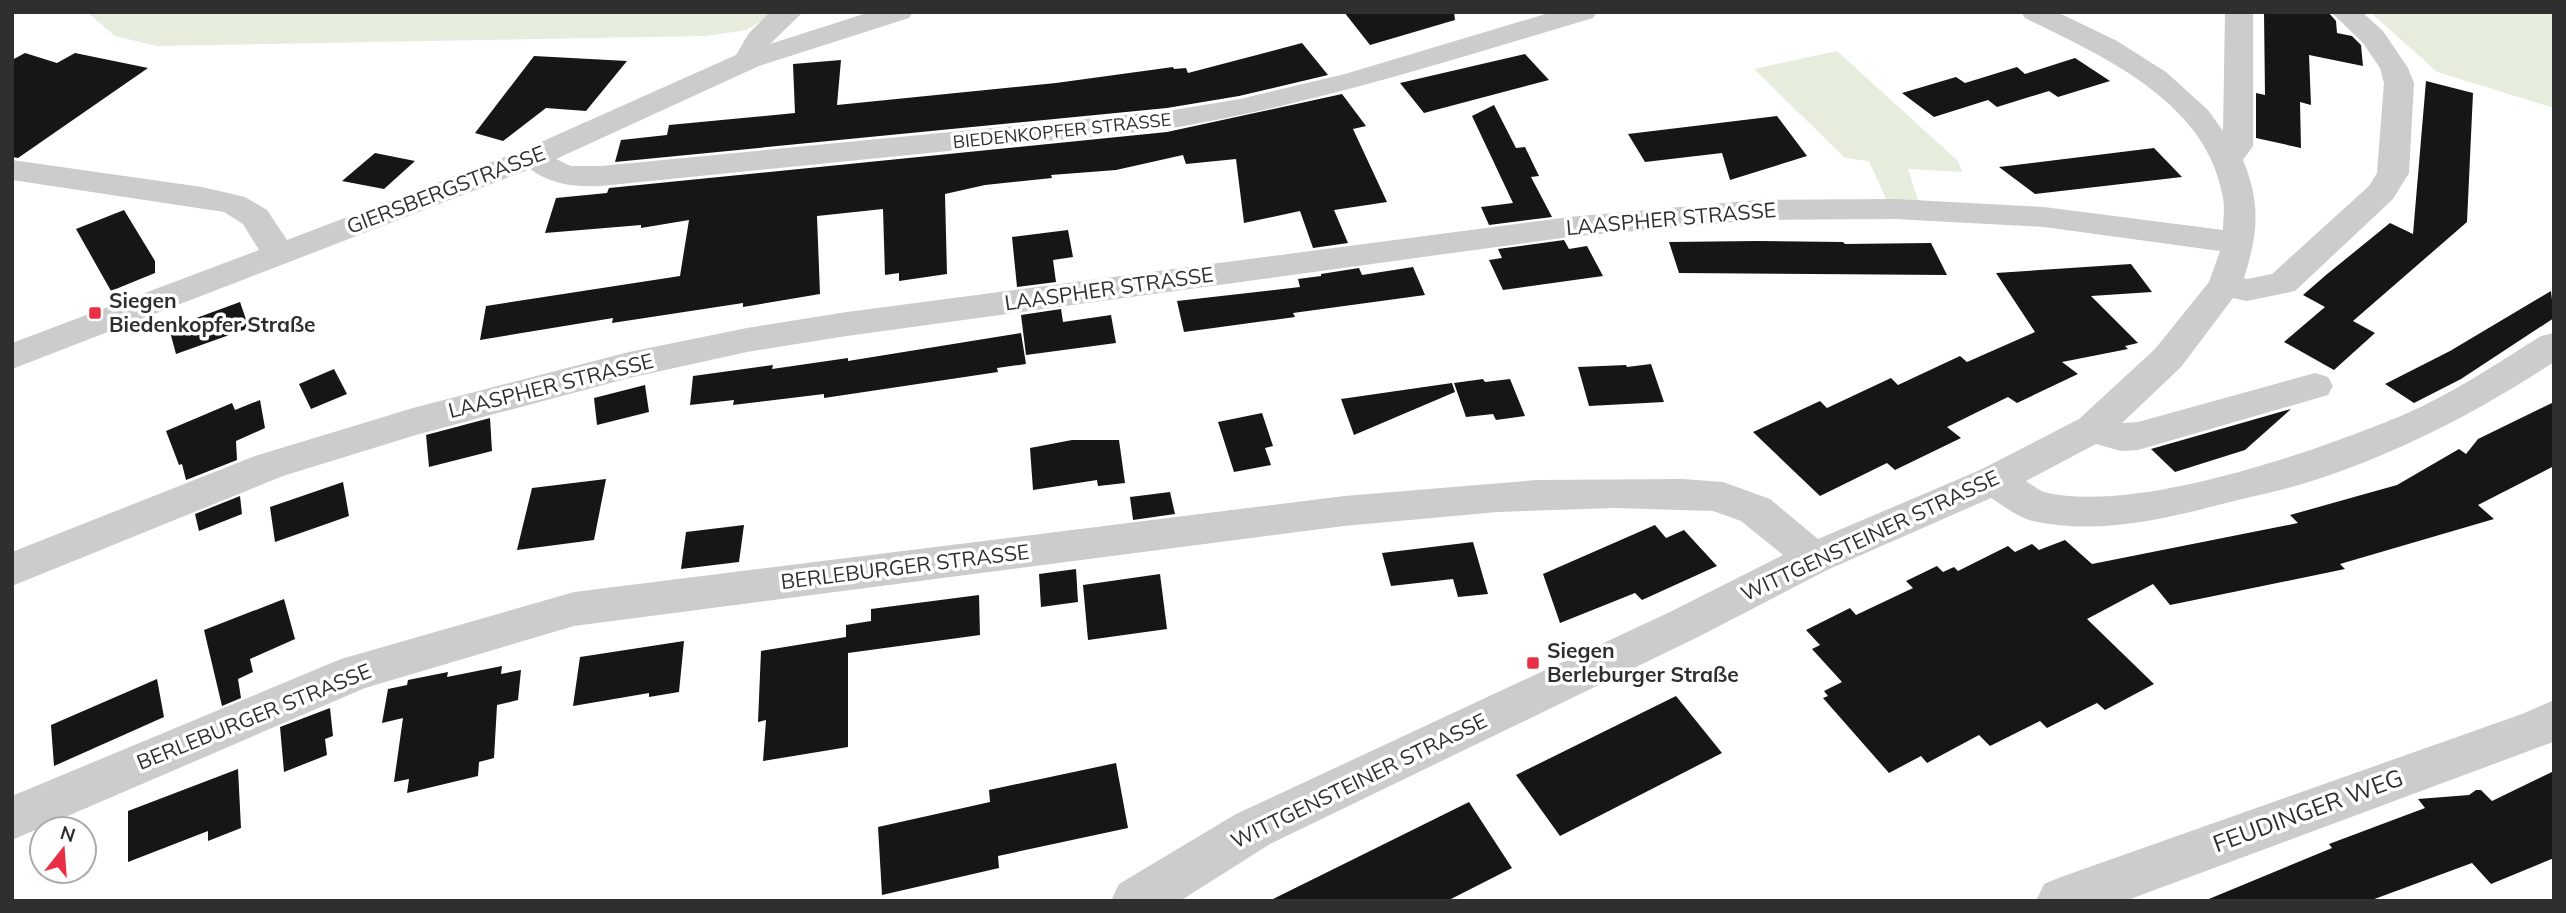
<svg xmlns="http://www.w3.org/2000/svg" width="2566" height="913" viewBox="0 0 2566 913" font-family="Mulish,sans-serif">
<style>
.green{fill:#e6eddd}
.building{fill:#161616}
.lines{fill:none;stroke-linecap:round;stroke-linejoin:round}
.minor{fill:#ccc;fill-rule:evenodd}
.poi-dot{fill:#e82f45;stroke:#fff;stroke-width:2.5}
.labels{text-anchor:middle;stroke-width:7;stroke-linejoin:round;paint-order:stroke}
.far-street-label{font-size:18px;fill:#2f2f2f;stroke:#fff}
.street-label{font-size:21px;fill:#2f2f2f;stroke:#fff}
.poi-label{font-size:21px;font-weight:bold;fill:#2f2f2f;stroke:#fff;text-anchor:start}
.near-street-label{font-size:24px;fill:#2f2f2f;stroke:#fff}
</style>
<rect width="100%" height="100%" fill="#fff"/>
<!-- green -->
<g class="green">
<polygon points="87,12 775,12 747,30 706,36 157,46 115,36"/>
<polygon points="2370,12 2554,12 2554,108 2437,72"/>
<polygon points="1837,51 1958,161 1962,172 1908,169 1919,203 1887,201 1869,161 1845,158 1754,69"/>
</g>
<!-- building -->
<g class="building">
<polygon points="1344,12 1454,12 1455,20 1370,45"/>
<polygon points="2264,12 2328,12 2336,21 2337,33 2352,36 2361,45 2363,66 2309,55 2311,105 2300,102 2301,148 2256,138 2256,93 2265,95"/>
<polygon points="1302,43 1328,75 1239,96 1167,108 615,162 621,140 667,135 669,125 795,113 793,64 841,60 837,105 1056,83 1173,67 1174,69 1186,68 1188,73"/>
<polygon points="25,53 57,63 75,53 148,68 18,158 12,157 12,60"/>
<polygon points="1525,54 1549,80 1424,113 1400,83"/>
<polygon points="534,56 627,61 586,111 546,108 503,141 475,133"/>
<polygon points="2075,58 2110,81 2058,97 2049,91 1997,107 1988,100 1934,117 1902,93 1956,77 1965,83 2017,67 2025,74"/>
<polygon points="2426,81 2473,93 2467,222 2353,321 2375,333 2334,370 2284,342 2325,307 2303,295 2326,275 2390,223 2413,234"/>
<polygon points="1342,94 1366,126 1353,129 1387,202 1334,210 1348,243 1313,248 1300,211 1244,223 1236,159 1186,164 1183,155 1116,170 1051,175 1052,178 985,185 945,194 947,274 899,281 899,273 885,275 883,209 817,216 820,294 743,307 743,303 612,323 613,318 480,340 486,306 680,276 689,220 641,228 641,225 545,233 556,198 607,193 609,188 1167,132"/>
<polygon points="1494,105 1516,148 1525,147 1539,176 1531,177 1552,217 1489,225 1481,207 1513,203 1472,116"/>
<polygon points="1777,116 1807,156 1730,180 1722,153 1645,162 1628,134"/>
<polygon points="2154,148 2182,177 2035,194 1999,167"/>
<polygon points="375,153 415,161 384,189 342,181"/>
<polygon points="124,210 155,261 155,273 111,291 76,229"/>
<polygon points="1068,230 1073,257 1053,260 1056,282 1017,287 1012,237"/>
<polygon points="1564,240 1569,249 1587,246 1603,276 1503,290 1489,260 1502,258 1498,249"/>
<polygon points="1757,241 1843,242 1845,244 1931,243 1947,275 1679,273 1669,242"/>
<polygon points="2131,264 2152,292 2091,296 2138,343 2125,346 2128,349 2062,362 2078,374 2017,403 2008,397 1947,427 1961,438 1895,470 1887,463 1820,496 1753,432 1820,401 1827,408 1891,378 1898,385 1960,356 1967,362 2035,332 1996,273"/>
<polygon points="1413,267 1425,295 1293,313 1295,317 1184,332 1177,301 1300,287 1298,279 1321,276 1321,274 1359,268 1362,275"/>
<polygon points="2551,291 2554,318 2461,379 2414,403 2385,384 2450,351"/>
<polygon points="240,302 249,328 176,354 169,328"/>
<polygon points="1061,309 1063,322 1111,315 1116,343 1026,355 1021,315"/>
<polygon points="1021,333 1026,364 997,368 998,372 824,398 824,394 733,405 734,400 690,405 693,376 773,365 772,369 848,358 848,361"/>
<polygon points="1651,364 1664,402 1589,406 1578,367 1626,365 1627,367"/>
<polygon points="334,369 347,394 311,409 299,384"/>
<polygon points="1483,379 1485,382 1510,379 1525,416 1496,420 1493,414 1466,417 1454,383"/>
<polygon points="1452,383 1455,392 1354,435 1341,399"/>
<polygon points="645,385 649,412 597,425 594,398"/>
<polygon points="260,400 265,428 236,441 237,460 186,480 182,464 179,465 166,431 232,403 235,410"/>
<polygon points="2554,402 2554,466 2478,505 2494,519 2340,564 2345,569 2170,605 2153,584 2087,619 2154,684 2105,710 2097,703 2047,728 2040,721 1990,746 1979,735 1927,763 1921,756 1889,773 1823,698 1828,696 1824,691 1842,682 1812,649 1820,645 1806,630 1850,608 1856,615 1913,588 1906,581 1937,566 1943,572 1954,567 1958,571 2008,546 2015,552 2032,544 2039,550 2065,540 2092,564 2298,523 2290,515 2397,485 2459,449 2466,454 2478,439"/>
<polygon points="2291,409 2245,450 2175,472 2151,449"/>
<polygon points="1262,413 1273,446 1265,448 1271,465 1234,472 1218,422"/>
<polygon points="490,418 492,451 429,467 426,435"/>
<polygon points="1072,440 1119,440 1125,483 1098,486 1097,480 1033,490 1030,448"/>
<polygon points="606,479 594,540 517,550 532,488"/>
<polygon points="343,482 349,516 275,542 270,507"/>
<polygon points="1170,492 1175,514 1133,520 1130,497"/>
<polygon points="240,496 242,514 199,531 195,514"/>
<polygon points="744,525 739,562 681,569 686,532"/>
<polygon points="1655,525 1666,538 1684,530 1717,566 1642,600 1635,593 1560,623 1543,574"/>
<polygon points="1473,542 1488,594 1458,597 1453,579 1391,586 1382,553"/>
<polygon points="1076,569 1078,602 1041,607 1039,574"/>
<polygon points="1160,574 1167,629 1088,640 1083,585"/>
<polygon points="979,595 980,635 848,653 848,747 763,761 766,720 758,722 761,651 846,637 846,625 871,621 871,609"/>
<polygon points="284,599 295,639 250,659 253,672 238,679 241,698 222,706 204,630"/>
<polygon points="684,641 679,692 649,697 649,693 573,706 580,657"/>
<polygon points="502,666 501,674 521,670 518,700 497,705 494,758 479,762 478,776 407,793 409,779 394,782 403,718 382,723 388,689 407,685 408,680 448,672 447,677"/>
<polygon points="157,679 164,717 54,766 51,725"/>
<polygon points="1676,696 1722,753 1560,836 1516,775"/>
<polygon points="330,708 333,736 325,739 327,755 284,772 280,727"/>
<polygon points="1116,763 1128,828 998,856 999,868 882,895 878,827 990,802 989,790"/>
<polygon points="238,769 241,828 208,841 208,831 128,862 128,811"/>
<polygon points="2554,771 2554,858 2491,884 2472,863 2369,901 2204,901 2332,848 2329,844 2425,808 2418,799 2469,795 2476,790 2481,790 2492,801"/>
<polygon points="1469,802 1512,868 1447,901 1269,901"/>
</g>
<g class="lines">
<!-- minor -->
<g class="minor">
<path d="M770 12H803L770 44 870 12H913L909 18 759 66 556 159 571 166H601L1167 111 1240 99 1345 74 1552 12H1597L1593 18C1452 60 1312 105 1167 129L601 186C575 187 552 185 530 169L12 369V343L259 250 243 224 224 212 12 180V160L202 187 245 197 267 210 287 240 523 150 736 55 749 33Z"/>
<path d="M2021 12H2057L2117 41 2166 72 2208 110 2223 131 2225 12H2253V146L2243 160C2261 203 2258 234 2244 278L2247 279 2272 274 2369 186 2377 173 2384 83 2380 68 2363 43 2331 12H2362L2383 31 2408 68 2414 83 2409 173 2393 199 2295 291 2247 301 2233 298 2181 367 2122 423 2138 422 2315 373 2328 377 2333 386 2328 395 2138 450 2121 451 2096 444 2026 481C2031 484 2038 490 2044 492 2135 515 2317 451 2403 415 2452 394 2496 364 2541 336L2554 333V362C2479 411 2401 452 2315 480 2285 490 2253 496 2222 504 2161 520 2096 535 2033 521 2017 517 2004 506 1991 498L1827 570 1700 636 1270 844 1180 901H1111L1119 884 1236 814 1670 612 1783 555 1741 521 1713 511 1614 508 1498 512 1344 526 574 626 365 688 12 840V796L341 659 574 592 1344 496 1537 480 1683 479 1723 482 1770 499 1818 539 1980 470 2079 419 2155 349 2209 282 2220 251 2044 227 1895 219 1757 220 1569 237 847 336 747 352 629 378 416 435 283 476 12 586V552L255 456 413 408 629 352 747 328 847 312 1569 217 1757 200 1895 199 2044 207 2223 230C2223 220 2225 208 2223 198 2208 102 2103 56 2025 18Z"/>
<polygon points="2554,700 2553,742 2125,901 2036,901 2044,884 2061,877 2522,714"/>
</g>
</g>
<!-- markers -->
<g class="poi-dot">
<rect x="88" y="306" width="14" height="14" rx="3.5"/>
<rect x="1526" y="656" width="14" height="14" rx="3.5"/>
</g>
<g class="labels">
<!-- far-street labels -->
<g class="far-street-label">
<text transform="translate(1062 131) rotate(-6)" y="6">BIEDENKOPFER STRASSE</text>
</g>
<!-- street labels -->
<g class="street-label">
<text transform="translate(446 190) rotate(-21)" y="7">GIERSBERGSTRASSE</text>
<text transform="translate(1671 219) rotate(-5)" y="7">LAASPHER STRASSE</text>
<text transform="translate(1109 289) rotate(-8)" y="7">LAASPHER STRASSE</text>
<text transform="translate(551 386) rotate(-14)" y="7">LAASPHER STRASSE</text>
<text transform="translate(1870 536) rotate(-25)" y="7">WITTGENSTEINER STRASSE</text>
<text transform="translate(905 567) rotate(-7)" y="7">BERLEBURGER STRASSE</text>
<text transform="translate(254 717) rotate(-22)" y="7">BERLEBURGER STRASSE</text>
<text transform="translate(1359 781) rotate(-26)" y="7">WITTGENSTEINER STRASSE</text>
</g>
<!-- poi labels -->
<g class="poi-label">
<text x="109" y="308">Siegen<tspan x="109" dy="24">Biedenkopfer Straße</tspan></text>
<text x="1547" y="658">Siegen<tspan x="1547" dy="24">Berleburger Straße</tspan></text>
</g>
<!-- near-street labels -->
<g class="near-street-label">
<text transform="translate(2308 811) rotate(-20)" y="8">FEUDINGER WEG</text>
</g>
</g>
<!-- border -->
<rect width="2566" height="913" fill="none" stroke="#2f2f2f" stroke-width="28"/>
<!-- north arrow -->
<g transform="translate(63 850) rotate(17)"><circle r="33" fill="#ffffff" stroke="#acacac" stroke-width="2"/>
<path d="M0-5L12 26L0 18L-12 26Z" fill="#e82f45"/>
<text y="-10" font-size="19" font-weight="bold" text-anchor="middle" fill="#2f2f2f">N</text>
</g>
</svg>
